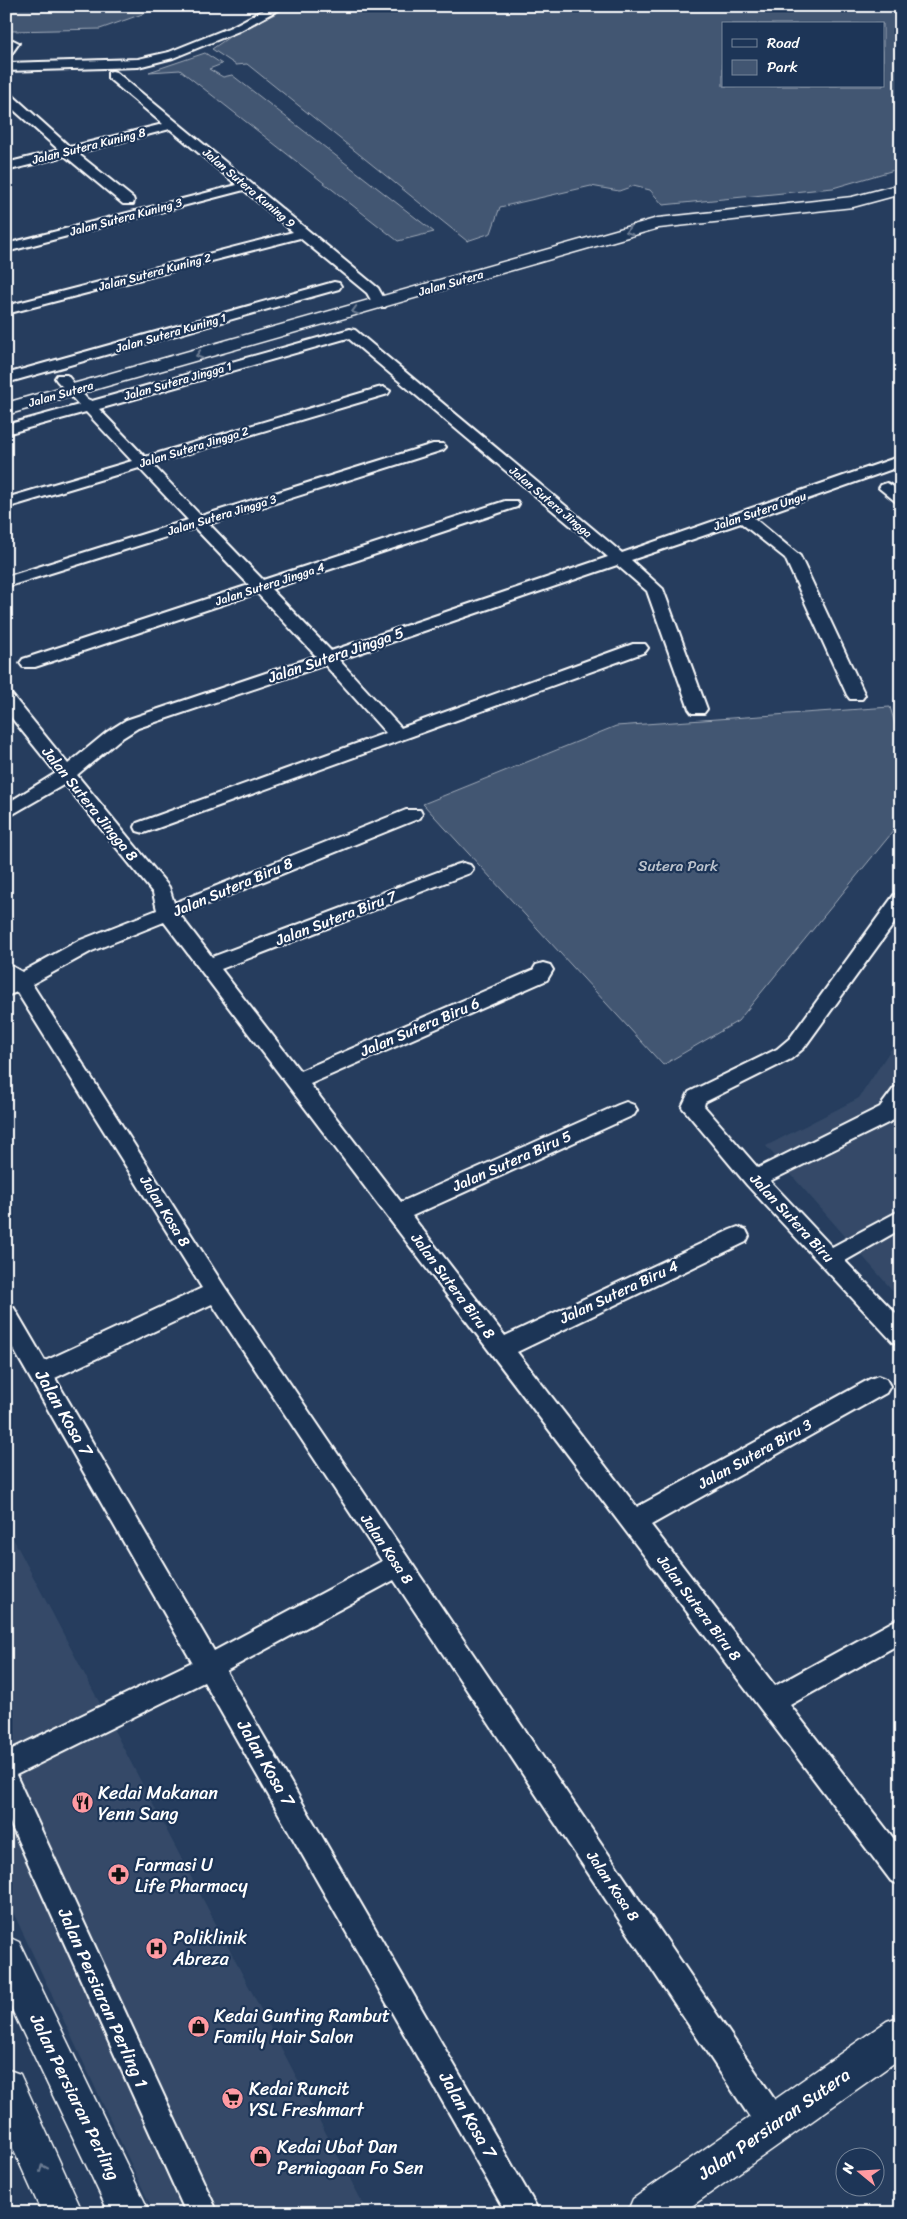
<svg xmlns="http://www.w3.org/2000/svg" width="907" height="2219" viewBox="0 0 907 2219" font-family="Sriracha,sans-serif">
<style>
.built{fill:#344a68}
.green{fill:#425672;stroke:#a0aab8;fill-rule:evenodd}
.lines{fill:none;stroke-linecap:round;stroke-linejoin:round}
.street-casing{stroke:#fff;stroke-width:4}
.secondary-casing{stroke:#fff;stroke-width:3}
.street{fill:#1d3557;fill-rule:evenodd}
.secondary{fill:#1d3557;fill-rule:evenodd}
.oneway{stroke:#6c7c92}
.labels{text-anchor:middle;stroke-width:4.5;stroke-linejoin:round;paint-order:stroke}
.far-street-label{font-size:12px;fill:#fff;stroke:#1d3557}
.street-label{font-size:15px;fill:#fff;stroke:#1d3557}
.park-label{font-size:15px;fill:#bdc4ce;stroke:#1d3557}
.near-street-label{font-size:18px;fill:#fff;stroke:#1d3557}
.near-poi-label{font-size:18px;fill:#fff;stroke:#1d3557;text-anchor:start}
</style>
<rect width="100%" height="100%" fill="#263d5e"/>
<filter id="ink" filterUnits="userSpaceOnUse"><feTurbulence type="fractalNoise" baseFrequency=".02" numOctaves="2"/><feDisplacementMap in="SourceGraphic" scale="10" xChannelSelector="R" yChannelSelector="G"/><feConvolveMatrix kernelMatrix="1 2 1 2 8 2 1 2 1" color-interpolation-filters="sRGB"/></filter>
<g filter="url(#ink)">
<!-- built -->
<g class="built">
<polygon points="901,1034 901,1300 766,1146 859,1098"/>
<polygon points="6,1525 368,2213 154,2213 6,1897"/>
</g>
<!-- green -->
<g class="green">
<polygon points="6,6 165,6 100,29 11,31 6,30"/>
<path d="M291 6H901V168L833 188 663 205 650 190 633 186 619 191 591 186 500 207 491 233 467 241 247 64 236 65 212 49 232 35ZM723 24H883V86H723Z"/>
<polygon points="205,53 222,64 209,69 223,77 232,75 434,232 398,241 180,70 149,72"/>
<polygon points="890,707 901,744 901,818 891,834 738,1021 663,1065 423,804 616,726"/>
</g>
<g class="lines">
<defs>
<g id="street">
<polygon points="271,6 285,6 239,31 173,58 138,67 6,71 6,63 138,59 169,52 231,27"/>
<polygon points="13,40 19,43 10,56 6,57 6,45"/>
<polygon points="112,71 116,72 378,288 387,304 385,307 375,307 367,293 300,238 6,314 6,306 293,232 244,190 6,252 6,244 237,185 170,129 77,153 133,198 134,201 133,204 123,204 65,156 6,171 6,163 59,150 6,103 6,92 10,93 70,147 163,124 108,78 108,72"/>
<polygon points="334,282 339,283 341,286 339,289 6,383 6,374"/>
<path d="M350 329 355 330 622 553 901 456V466L754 518 800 556 865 695 862 699H850L847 695 785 558 741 523 631 560 663 589 707 709 704 713H692L689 709 647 591 617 565 339 660 401 728 633 644H645L648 648 645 652 144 833 137 831 135 827 137 823 386 733 325 665 138 728 119 740 77 775 169 887 174 903 406 810H420L422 814 420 818 180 915 212 957 456 865 463 863 470 865 473 869 470 873 221 969 300 1071 533 970 536 965 543 963 550 965 553 970 547 980 310 1084 401 1202 618 1105 626 1102 634 1105 637 1110 634 1115 412 1216 505 1336 730 1230 738 1227 746 1230 749 1236 746 1242 517 1352 637 1507 870 1379 878 1376 886 1379 890 1386 886 1393 651 1525 775 1686 901 1617V1643L790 1705 901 1848V1885L891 1881 164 922 92 951 32 984 224 1286 785 2115 789 2126 785 2137 774 2141 763 2137 394 1580 226 1671 540 2213H506L204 1682 16 1775 218 2213H186L6 1814V1752L192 1662 6 1336V1306L14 1308 45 1361 202 1288 17 992 6 996V963L22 972 78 941 157 910 153 893 65 784 6 818V804L56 773 6 711V694L12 695 68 764 107 732 126 720 316 656 257 593 35 667H23L20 663 23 659 249 585 195 528 6 587V577L188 520 139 468 6 508V498L132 461 86 412 6 434V425L79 405 57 381 55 378 57 375H67L87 399 92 401ZM348 338 608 557 331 651 271 589 517 507 519 504 517 501H505L263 580 209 524 443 450 446 447 443 444H433L201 516 152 464 388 394 390 391 383 387 378 388 145 457 99 409ZM212 1304 382 1561 214 1651 55 1378Z"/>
<polygon points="887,483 901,491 901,503 895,501 879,488 881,485"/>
<polygon points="901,894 901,914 804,1048 791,1059 705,1102 704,1106 758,1168 880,1107 894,1088 901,1085 901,1110 896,1119 770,1181 832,1247 901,1210 901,1229 845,1261 901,1319 901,1344 893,1342 747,1185 682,1107 689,1092 777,1049 790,1038 894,895"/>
</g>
<g id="secondary">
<polygon points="901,184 901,194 853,207 659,228 6,415 6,403 658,218 852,197"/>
<polygon points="6,1936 19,1942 150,2213 109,2213 6,1997"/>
<polygon points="901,2016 901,2058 682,2213 627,2213 633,2199 887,2021"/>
<polygon points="6,2069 20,2074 83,2213 42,2213 6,2133"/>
</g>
</defs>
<!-- street casing -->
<use href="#street" class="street-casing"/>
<!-- secondary casing -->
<use href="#secondary" class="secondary-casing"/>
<!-- street -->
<use href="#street" class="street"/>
<!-- secondary -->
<use href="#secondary" class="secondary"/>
</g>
<!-- one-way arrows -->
<defs><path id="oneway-chevron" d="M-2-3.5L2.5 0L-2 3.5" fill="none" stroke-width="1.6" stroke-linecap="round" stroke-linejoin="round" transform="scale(1.25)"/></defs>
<g class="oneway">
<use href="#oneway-chevron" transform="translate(629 231) rotate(164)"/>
<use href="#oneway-chevron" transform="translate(355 311) rotate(164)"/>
<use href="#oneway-chevron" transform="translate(199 355) rotate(164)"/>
<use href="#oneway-chevron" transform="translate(43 2168) rotate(-114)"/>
</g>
</g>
<!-- icons -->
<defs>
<symbol id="restaurant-disc" viewBox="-11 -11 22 22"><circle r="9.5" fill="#ff9aa2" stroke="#1d3557"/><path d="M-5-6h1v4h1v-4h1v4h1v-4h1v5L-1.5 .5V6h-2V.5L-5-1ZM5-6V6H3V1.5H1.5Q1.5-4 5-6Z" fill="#111"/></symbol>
<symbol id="pharmacy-disc" viewBox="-11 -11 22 22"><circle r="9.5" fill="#ff9aa2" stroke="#1d3557"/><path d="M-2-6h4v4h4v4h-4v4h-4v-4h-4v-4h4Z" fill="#111"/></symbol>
<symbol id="hospital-disc" viewBox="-11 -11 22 22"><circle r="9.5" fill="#ff9aa2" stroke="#1d3557"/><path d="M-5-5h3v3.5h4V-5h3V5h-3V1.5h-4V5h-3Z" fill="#111"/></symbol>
<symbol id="shop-disc" viewBox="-11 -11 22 22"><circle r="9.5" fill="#ff9aa2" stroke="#1d3557"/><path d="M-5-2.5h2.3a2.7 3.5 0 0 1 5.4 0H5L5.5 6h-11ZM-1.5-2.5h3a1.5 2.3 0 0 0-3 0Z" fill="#111"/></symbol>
<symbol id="supermarket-disc" viewBox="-11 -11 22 22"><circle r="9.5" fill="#ff9aa2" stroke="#1d3557"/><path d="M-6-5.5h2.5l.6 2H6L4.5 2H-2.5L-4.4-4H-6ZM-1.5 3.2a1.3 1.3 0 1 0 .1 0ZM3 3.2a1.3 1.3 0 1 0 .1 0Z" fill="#111"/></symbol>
</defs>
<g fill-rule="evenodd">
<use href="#restaurant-disc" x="70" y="1790" width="25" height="25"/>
<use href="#pharmacy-disc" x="106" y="1862" width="25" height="25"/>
<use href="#hospital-disc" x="144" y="1936" width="25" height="25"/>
<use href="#shop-disc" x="186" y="2014" width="25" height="25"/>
<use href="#supermarket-disc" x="220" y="2086" width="25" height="25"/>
<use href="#shop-disc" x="248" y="2144" width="25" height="25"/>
</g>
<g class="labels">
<!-- far-street labels -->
<g class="far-street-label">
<text transform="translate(89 146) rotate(-14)" y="4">Jalan Sutera Kuning 8</text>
<text transform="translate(249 188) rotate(40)" y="4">Jalan Sutera Kuning 9</text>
<text transform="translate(126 217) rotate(-15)" y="4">Jalan Sutera Kuning 3</text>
<text transform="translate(155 272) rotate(-15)" y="4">Jalan Sutera Kuning 2</text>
<text transform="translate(451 283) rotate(-16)" y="4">Jalan Sutera</text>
<text transform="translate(171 333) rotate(-16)" y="4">Jalan Sutera Kuning 1</text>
<text transform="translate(178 381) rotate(-16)" y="4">Jalan Sutera Jingga 1</text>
<text transform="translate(61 394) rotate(-16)" y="4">Jalan Sutera</text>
<text transform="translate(194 447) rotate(-17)" y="4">Jalan Sutera Jingga 2</text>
<text transform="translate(551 502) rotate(40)" y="4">Jalan Sutera Jingga</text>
<text transform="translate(760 511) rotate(-19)" y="4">Jalan Sutera Ungu</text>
<text transform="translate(222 515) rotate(-17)" y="4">Jalan Sutera Jingga 3</text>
<text transform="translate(270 584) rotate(-18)" y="4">Jalan Sutera Jingga 4</text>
</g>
<!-- street labels -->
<g class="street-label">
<text transform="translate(336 655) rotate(-19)" y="5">Jalan Sutera Jingga 5</text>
<text transform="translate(90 804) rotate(51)" y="5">Jalan Sutera Jingga 8</text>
<text transform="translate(233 887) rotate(-23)" y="5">Jalan Sutera Biru 8</text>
<text transform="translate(336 918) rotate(-21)" y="5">Jalan Sutera Biru 7</text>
<text transform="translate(420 1027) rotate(-23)" y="5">Jalan Sutera Biru 6</text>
<text transform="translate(512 1161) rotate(-24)" y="5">Jalan Sutera Biru 5</text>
<text transform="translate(165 1211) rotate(58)" y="5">Jalan Kosa 8</text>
<text transform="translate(792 1218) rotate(47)" y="5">Jalan Sutera Biru</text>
<text transform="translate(453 1286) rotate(53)" y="5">Jalan Sutera Biru 8</text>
<text transform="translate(619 1292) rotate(-25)" y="5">Jalan Sutera Biru 4</text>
<text transform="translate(755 1454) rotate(-29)" y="5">Jalan Sutera Biru 3</text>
<text transform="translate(387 1549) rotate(56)" y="5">Jalan Kosa 8</text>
<text transform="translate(699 1608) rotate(53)" y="5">Jalan Sutera Biru 8</text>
<text transform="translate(613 1886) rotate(56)" y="5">Jalan Kosa 8</text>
</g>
<!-- park labels -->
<g class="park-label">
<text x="678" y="871">Sutera Park</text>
</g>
<!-- near-street labels -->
<g class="near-street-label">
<text transform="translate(64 1413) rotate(60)" y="6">Jalan Kosa 7</text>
<text transform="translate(266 1763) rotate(60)" y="6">Jalan Kosa 7</text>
<text transform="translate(103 1998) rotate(66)" y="6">Jalan Persiaran Perling 1</text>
<text transform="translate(75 2097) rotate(64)" y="6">Jalan Persiaran Perling</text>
<text transform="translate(468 2115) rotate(60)" y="6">Jalan Kosa 7</text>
<text transform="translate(774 2124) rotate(-35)" y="6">Jalan Persiaran Sutera</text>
</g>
<!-- near-poi labels -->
<g class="near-poi-label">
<text x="98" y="1799">Kedai Makanan<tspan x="98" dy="21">Yenn Sang</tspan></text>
<text x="135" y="1871">Farmasi U<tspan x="135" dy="21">Life Pharmacy</tspan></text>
<text x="173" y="1944">Poliklinik<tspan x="173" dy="21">Abreza</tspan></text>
<text x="214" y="2022">Kedai Gunting Rambut<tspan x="214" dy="21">Family Hair Salon</tspan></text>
<text x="249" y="2095">Kedai Runcit<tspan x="249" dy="21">YSL Freshmart</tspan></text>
<text x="277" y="2153">Kedai Ubat Dan<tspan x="277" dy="21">Perniagaan Fo Sen</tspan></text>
</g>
</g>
<!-- margin -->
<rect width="907" height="2219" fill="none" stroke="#1d3557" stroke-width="25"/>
<rect x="12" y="12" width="882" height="2194" fill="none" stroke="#fff" stroke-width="2" filter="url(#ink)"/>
<!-- legend -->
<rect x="722" y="22" width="162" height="65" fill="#1d3557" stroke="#77869a"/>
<rect x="732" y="39" width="25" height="8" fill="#1d3557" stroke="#77869a"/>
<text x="767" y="48" font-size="15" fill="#ffffff">Road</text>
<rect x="732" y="60" width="25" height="15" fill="#425672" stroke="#77869a"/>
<text x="767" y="72" font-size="15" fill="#ffffff">Park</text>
<!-- north arrow -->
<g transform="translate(860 2172) rotate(288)"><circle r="24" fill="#1d3557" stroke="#77869a"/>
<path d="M0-4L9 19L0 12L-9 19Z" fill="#ff9aa2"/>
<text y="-8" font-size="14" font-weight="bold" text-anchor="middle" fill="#ffffff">N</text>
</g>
</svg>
